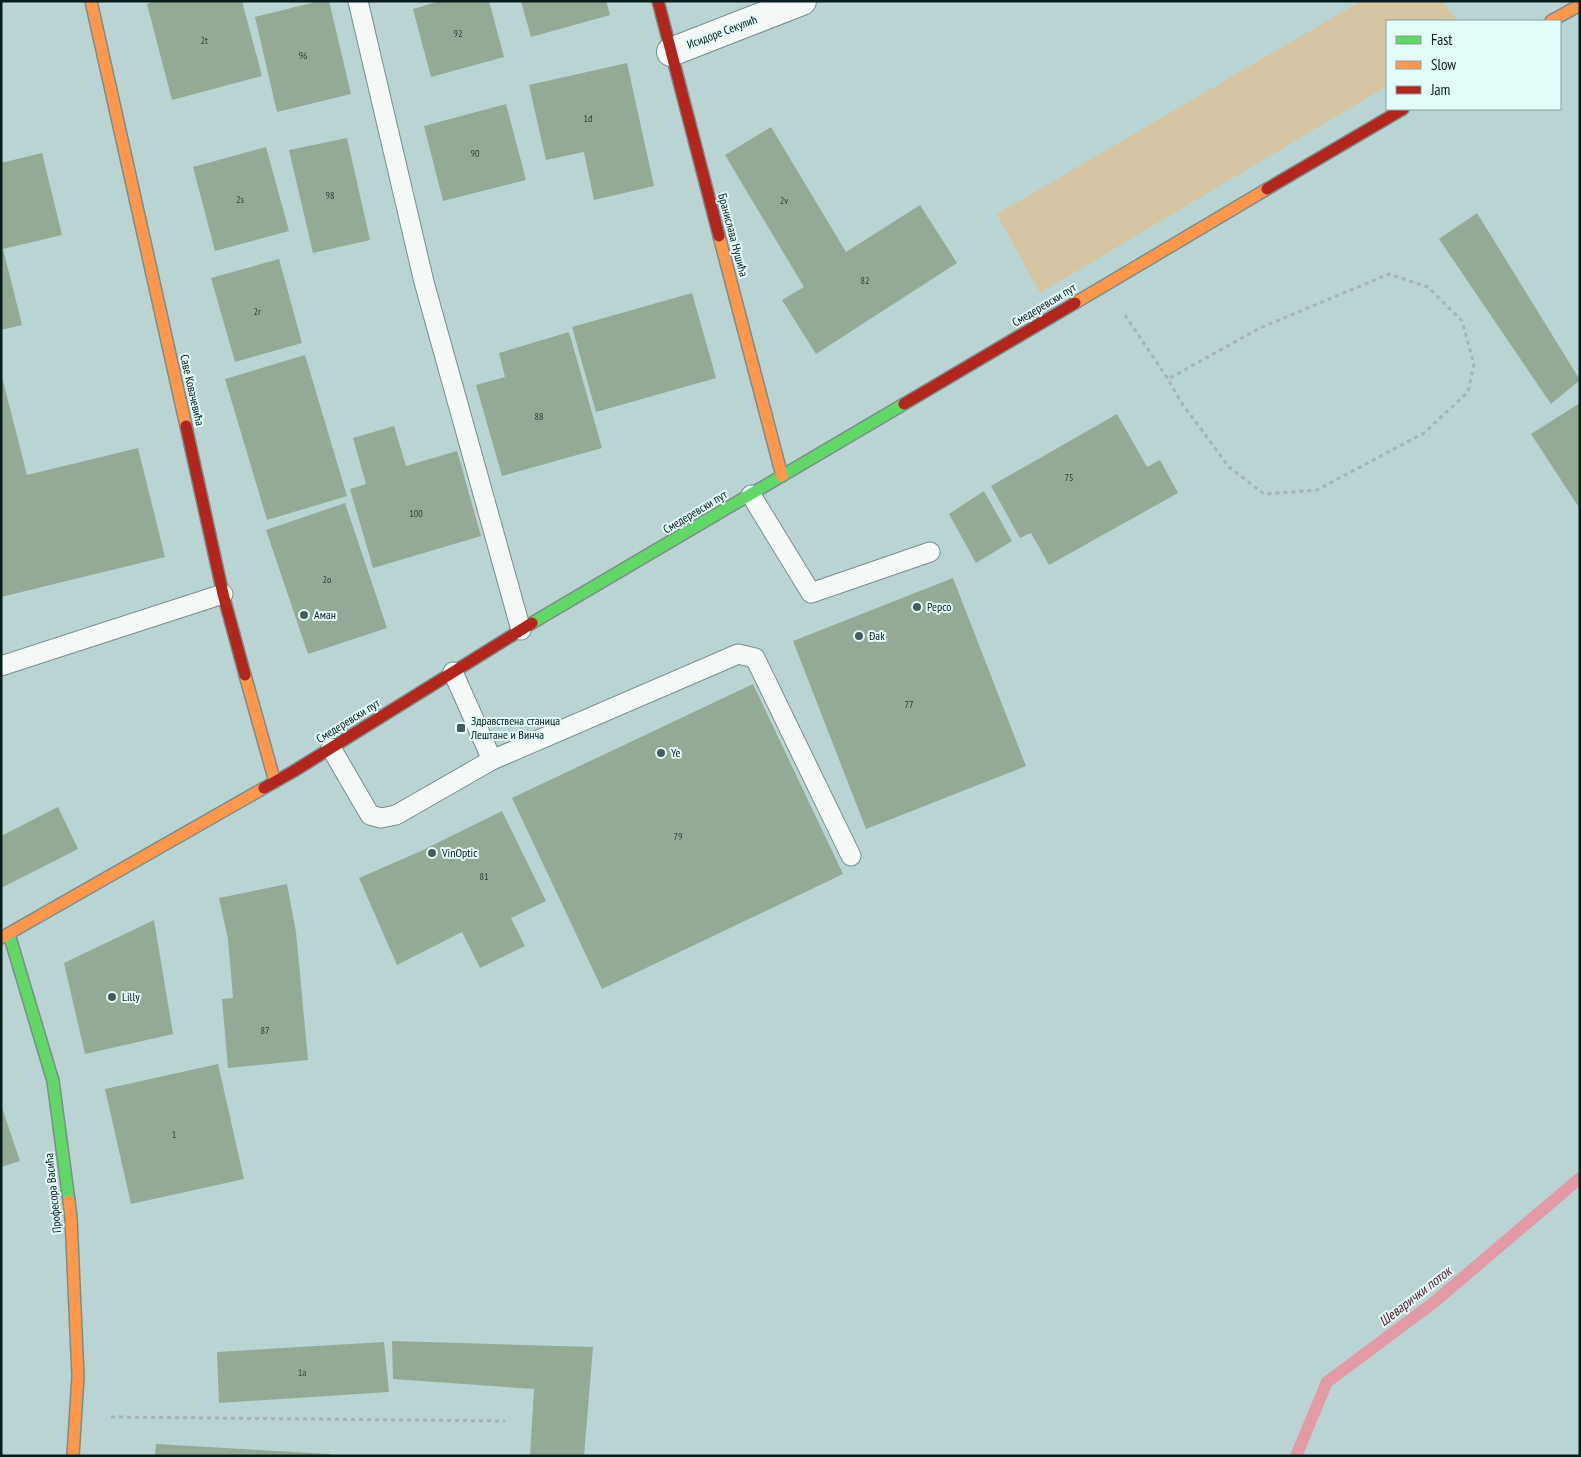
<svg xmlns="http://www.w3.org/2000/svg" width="1581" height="1457" viewBox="0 0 1581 1457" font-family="'PT Sans Narrow',sans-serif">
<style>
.green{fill:#d6c5a2}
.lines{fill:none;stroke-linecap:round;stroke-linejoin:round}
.stream{stroke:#e29aa7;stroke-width:12}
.building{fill:#95aa96}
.lane-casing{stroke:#798f8d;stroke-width:21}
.street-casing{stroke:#798f8d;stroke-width:30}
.fast-casing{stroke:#798f8d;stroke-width:14}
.slow-casing{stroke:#798f8d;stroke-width:14}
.jam-casing{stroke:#798f8d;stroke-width:14}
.path{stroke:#a8b3b2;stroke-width:3;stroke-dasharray:4 4;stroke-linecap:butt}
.lane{stroke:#f4f9f8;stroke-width:19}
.street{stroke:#f4f9f8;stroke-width:28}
.fast{stroke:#63d668;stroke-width:11}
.slow{stroke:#ff974d;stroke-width:11}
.jam{stroke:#b3261e;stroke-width:11}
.poi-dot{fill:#465c5b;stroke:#e2fbf9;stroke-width:2}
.labels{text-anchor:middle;stroke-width:4;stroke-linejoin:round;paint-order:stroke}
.number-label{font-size:10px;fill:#2b403a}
.street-label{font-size:12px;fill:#081c1b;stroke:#e2fbf9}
.poi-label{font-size:12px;fill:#081c1b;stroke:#e2fbf9;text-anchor:start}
.water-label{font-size:14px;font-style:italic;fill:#5d1527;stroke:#e2fbf9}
</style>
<rect width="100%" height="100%" fill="#b9d4d2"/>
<!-- green -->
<polygon class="green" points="1361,1 1442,1 1457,21 1387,21 1387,86 1040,293 997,214"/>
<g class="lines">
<!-- stream -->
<polyline class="stream" points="1296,1456 1327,1382 1433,1303 1580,1178"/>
</g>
<!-- building -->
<g class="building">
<polygon points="156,1 242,1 262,76 172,100 147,4"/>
<polygon points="319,1 329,1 351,94 277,112 255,17"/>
<polygon points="440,1 489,1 504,57 431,77 413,9"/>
<polygon points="521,1 606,1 610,15 531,37"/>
<polygon points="627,63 654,186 594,200 584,152 546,160 529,85"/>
<polygon points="506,104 526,180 443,201 424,126"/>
<polygon points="771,127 846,252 920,205 957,263 816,354 782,300 804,287 725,155"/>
<polygon points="347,138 370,240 313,253 289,150"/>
<polygon points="266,147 289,231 215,251 193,167"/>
<polygon points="42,153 62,235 3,249 22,325 1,330 1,163"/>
<polygon points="1477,213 1580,380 1551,404 1439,239"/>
<polygon points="279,259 302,343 235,362 211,278"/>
<polygon points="692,293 716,378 596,412 572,327"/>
<polygon points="569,332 602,448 502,476 476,385 505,377 499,353"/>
<polygon points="305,355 347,496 267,520 225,379"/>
<polygon points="1,373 27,475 138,448 165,557 1,597"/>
<polygon points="1580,403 1580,509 1531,434"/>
<polygon points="1117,414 1147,467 1160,460 1178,493 1049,565 1031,533 1020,538 991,486"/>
<polygon points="394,426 406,466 457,451 481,536 373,568 350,489 366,484 353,438"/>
<polygon points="984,491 1012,541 976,563 949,514"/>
<polygon points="345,503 387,628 308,654 266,530"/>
<polygon points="953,578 1026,766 866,829 793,641"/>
<polygon points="753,684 843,874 602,989 512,798"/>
<polygon points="58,807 78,849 1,888 1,836"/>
<polygon points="502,811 546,901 511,918 525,946 480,968 462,932 397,965 359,878 421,851"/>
<polygon points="287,884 296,932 308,1060 228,1068 222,999 233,998 228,939 219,898"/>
<polygon points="154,920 173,1034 85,1054 64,963"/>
<polygon points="218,1064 244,1179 131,1204 105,1089"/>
<polygon points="1,1105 20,1161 1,1167"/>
<polygon points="392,1341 593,1347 584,1456 530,1456 534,1389 393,1379"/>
<polygon points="384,1342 389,1392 219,1403 217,1352"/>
<polygon points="156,1444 330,1454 330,1456 155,1456"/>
</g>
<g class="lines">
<defs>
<g id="lane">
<polyline points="358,1 424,282 521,630"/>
<polyline points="751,495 811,593 930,552"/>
<polyline points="1,666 223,594"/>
<polyline points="453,672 492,760 738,654 755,658 851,856"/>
<polyline points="331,748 370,815 381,818 396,815 492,760"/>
</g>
<polyline id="street" points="671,52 802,1"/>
<g id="fast">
<polyline points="532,623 904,404"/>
<polyline points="9,934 53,1081 69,1201"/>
</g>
<g id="slow">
<polyline points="91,1 186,426"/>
<polyline points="1551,21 1580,5"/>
<polyline points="719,236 782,476"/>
<polyline points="1075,303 1267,189"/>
<polyline points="245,675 275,782"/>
<polyline points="1,938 264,788"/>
<polyline points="69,1201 71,1218 78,1376 73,1456"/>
</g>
<g id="jam">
<polyline points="658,1 719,236"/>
<polyline points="1267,189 1403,109"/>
<polyline points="904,404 1075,303"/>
<polyline points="186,426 223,594 245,675"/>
<polyline points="264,788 294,771 532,623"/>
</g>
</defs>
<!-- lane casing -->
<use href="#lane" class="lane-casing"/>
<!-- street casing -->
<use href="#street" class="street-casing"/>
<!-- fast casing -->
<use href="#fast" class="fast-casing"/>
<!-- slow casing -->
<use href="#slow" class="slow-casing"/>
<!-- jam casing -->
<use href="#jam" class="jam-casing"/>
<!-- path -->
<g class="path">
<polyline points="1125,315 1168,379 1181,402 1229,467 1264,494 1317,490 1424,433 1468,392 1474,364 1462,321 1428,287 1389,274 1260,328 1168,379"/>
<polyline points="111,1417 505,1421"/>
</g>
<!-- lane -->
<use href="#lane" class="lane"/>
<!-- street -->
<use href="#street" class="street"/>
<!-- fast -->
<use href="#fast" class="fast"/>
<!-- slow -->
<use href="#slow" class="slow"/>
<!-- jam -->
<use href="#jam" class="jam"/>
</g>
<!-- markers -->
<g class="poi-dot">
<circle cx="917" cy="607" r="5"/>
<circle cx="304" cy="615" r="5"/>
<circle cx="859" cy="636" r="5"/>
<rect x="456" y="723" width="10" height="10" rx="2.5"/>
<circle cx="661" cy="753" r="5"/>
<circle cx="432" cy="853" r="5"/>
<circle cx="112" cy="997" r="5"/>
</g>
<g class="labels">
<!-- number labels -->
<g class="number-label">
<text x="458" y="37">92</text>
<text x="204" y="44">2t</text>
<text x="303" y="59">96</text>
<text x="588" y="122">1đ</text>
<text x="475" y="157">90</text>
<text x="330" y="199">98</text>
<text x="240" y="203">2s</text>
<text x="784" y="204">2v</text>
<text x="865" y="284">82</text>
<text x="257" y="315">2r</text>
<text x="539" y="420">88</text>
<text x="1069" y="481">75</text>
<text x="416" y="517">100</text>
<text x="327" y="583">2o</text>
<text x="909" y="708">77</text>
<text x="678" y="840">79</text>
<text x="484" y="880">81</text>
<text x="265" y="1034">87</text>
<text x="174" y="1138">1</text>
<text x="302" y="1376">1a</text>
</g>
<!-- street labels -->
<g class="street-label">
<text transform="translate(722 32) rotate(-21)" y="4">Исидоре Секулић</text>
<text transform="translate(733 235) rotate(75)" y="4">Бранислава Нушића</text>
<text transform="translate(1044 305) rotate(-31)" y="4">Смедеревски пут</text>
<text transform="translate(192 390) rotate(77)" y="4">Саве Ковачевића</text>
<text transform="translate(695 512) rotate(-31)" y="4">Смедеревски пут</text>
<text transform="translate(348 721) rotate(-32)" y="4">Смедеревски пут</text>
<text transform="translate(53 1193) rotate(-96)" y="4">Професора Васића</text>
</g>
<!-- poi labels -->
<g class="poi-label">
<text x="927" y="611">Pepco</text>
<text x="314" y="619">Аман</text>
<text x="869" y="640">Đak</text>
<text x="471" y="725">Здравствена станица<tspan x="471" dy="14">Лештане и Винча</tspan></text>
<text x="671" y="757">Ye</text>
<text x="442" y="857">VinOptic</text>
<text x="122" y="1001">Lilly</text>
</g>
<!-- water labels -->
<g class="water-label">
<text transform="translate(1415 1296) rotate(-38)" y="5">Шеварички поток</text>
</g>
</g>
<!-- border -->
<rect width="1581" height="1457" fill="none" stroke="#081c1b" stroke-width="5"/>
<!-- legend -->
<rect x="1386" y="20" width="175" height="90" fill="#e2fbf9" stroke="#8ba2a0"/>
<rect x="1396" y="36" width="25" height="8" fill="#63d668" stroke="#8ba2a0"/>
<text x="1431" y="45" font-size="15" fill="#081c1b">Fast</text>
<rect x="1396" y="61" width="25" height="8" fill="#ff974d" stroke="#8ba2a0"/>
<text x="1431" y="70" font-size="15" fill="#081c1b">Slow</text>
<rect x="1396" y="86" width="25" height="8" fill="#b3261e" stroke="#8ba2a0"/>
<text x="1431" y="95" font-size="15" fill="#081c1b">Jam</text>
</svg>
